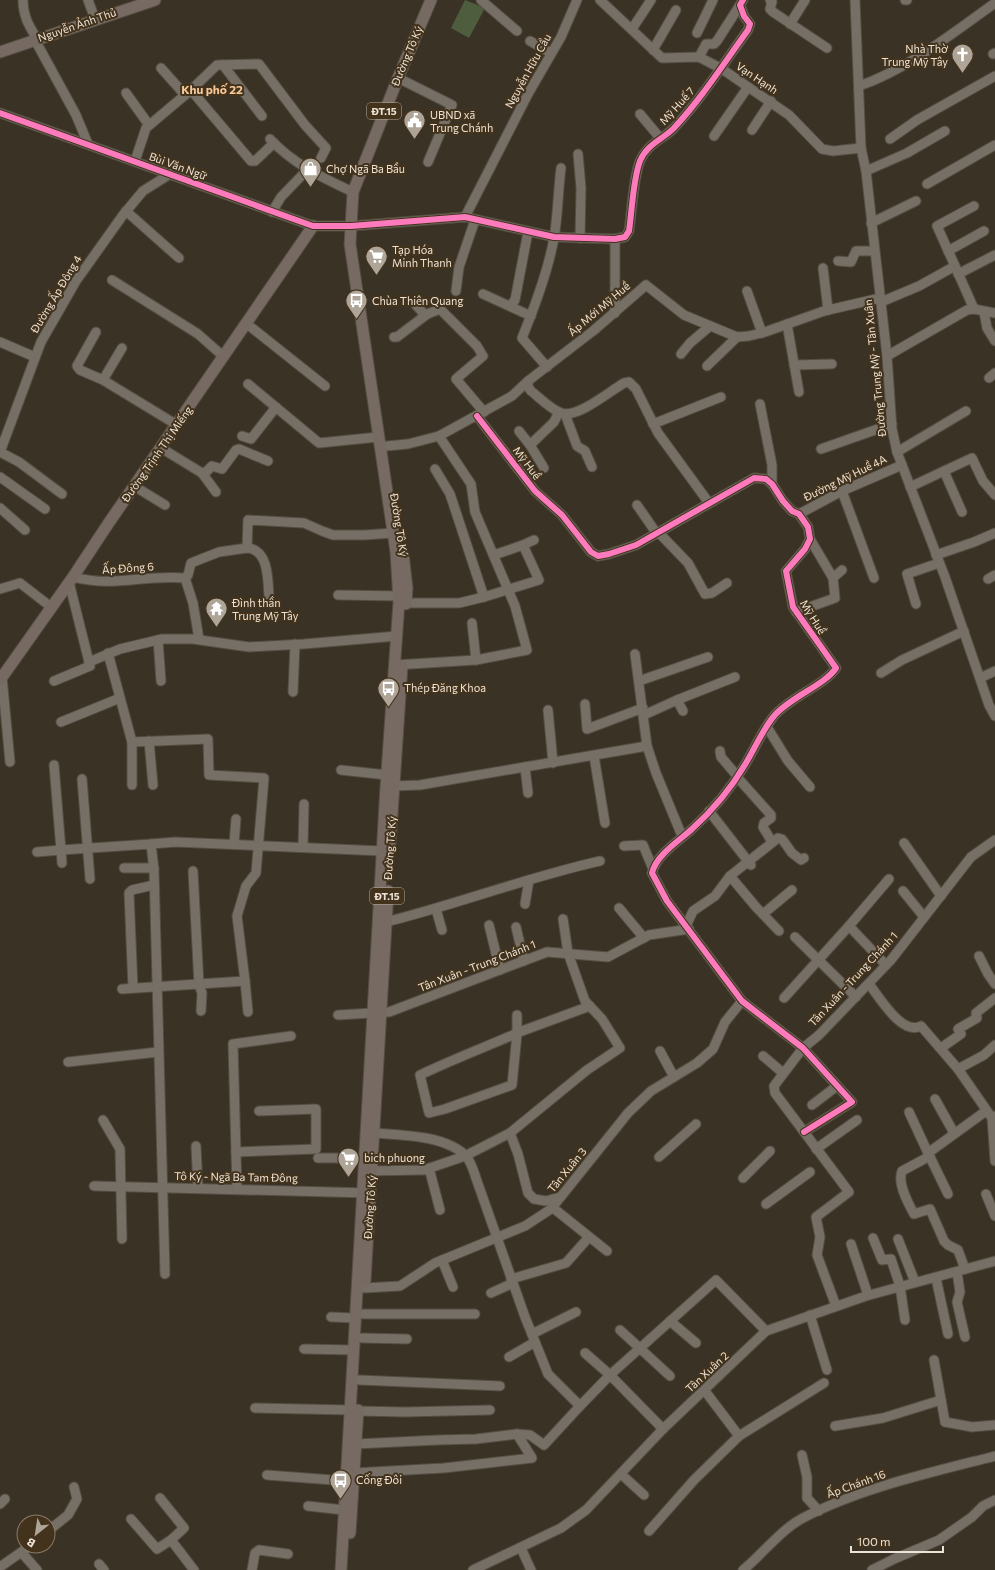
<svg xmlns="http://www.w3.org/2000/svg" width="995" height="1570" viewBox="0 0 995 1570" font-family="Commissioner,sans-serif">
<style>
.green{fill:#4f5d3f}
.lines{fill:none;stroke-linecap:round;stroke-linejoin:round}
.minor-casing{stroke:#554e42;stroke-width:11}
.major-casing{stroke:#554e42;stroke-width:13}
.minor{stroke:#766f66;stroke-width:9}
.major{stroke:#776a62;stroke-width:11}
.cycleway-casing{stroke:#43331c;stroke-width:8}
.cycleway{stroke:#fd7abc;stroke-width:6}
.labels{text-anchor:middle;stroke-width:4;stroke-linejoin:round;paint-order:stroke}
.shield{fill:#43331c;stroke:#b9ae9e;stroke-width:1}
.shield-label{font-size:10px;font-weight:bold;fill:#ece2d5}
.street-label{font-size:11px;fill:#ece2d5;stroke:#43331c}
.poi-label{font-size:11px;fill:#ece2d5;stroke:#43331c;text-anchor:start}
.neighbourhood-label{font-size:12px;font-weight:bold;fill:#f7c79a;stroke:#43331c}
</style>
<rect width="100%" height="100%" fill="#3a3225"/>
<!-- green -->
<polygon class="green" points="465,0 485,8 469,38 451,28"/>
<g class="lines">
<defs>
<g id="minor">
<path d="M23 0C23 16 29 26 37 39"/>
<polyline points="88,0 95,19"/>
<polyline points="481,0 517,31"/>
<polyline points="600,0 662,58 699,57 722,69 789,115 822,149 833,151 861,148"/>
<polyline points="770,0 772,2 770,9 773,12 827,48"/>
<polyline points="855,0 861,148 866,171 887,356 892,429 897,452 945,577 989,705 995,716"/>
<polyline points="905,0 907,0"/>
<polyline points="790,24 805,0"/>
<polyline points="632,29 651,0"/>
<polyline points="697,33 713,0"/>
<polyline points="35,40 76,115 88,144"/>
<polyline points="530,41 551,53"/>
<polyline points="653,50 676,10"/>
<polyline points="993,54 995,53"/>
<polyline points="699,57 706,44 714,44 717,41 740,5"/>
<polyline points="223,65 262,116"/>
<polyline points="161,68 185,95"/>
<polyline points="398,78 452,105 428,162"/>
<path d="M859 86C907 70 954 32 995 3"/>
<polyline points="191,90 217,65 259,64 305,125 326,148 321,158"/>
<polyline points="126,93 149,125"/>
<path d="M0 113 313 226H351L465 217 554 237 615 239 625 237 629 231C632 211 633 179 640 161 647 144 662 140 674 128 702 98 724 63 748 30L750 24 744 16 740 5 743 0"/>
<polyline points="640,114 660,138"/>
<polyline points="752,130 771,101"/>
<polyline points="714,136 748,87"/>
<path d="M270 139C293 164 323 178 353 192"/>
<polyline points="890,139 917,120 995,76"/>
<polyline points="578,154 581,188 580,238"/>
<polyline points="135,161 146,128 191,90 251,161 255,161 274,143"/>
<polyline points="866,171 907,153 945,131"/>
<polyline points="927,184 995,145"/>
<polyline points="126,211 179,258"/>
<polyline points="272,212 281,197 308,169"/>
<polyline points="465,217 528,94 561,37 577,0"/>
<polyline points="871,223 916,201"/>
<polyline points="615,239 615,313"/>
<polyline points="948,251 984,231"/>
<polyline points="838,261 851,262 856,251 874,251"/>
<polyline points="955,266 974,309"/>
<polyline points="823,268 828,310"/>
<polyline points="958,274 995,255"/>
<polyline points="112,280 198,334 224,357"/>
<polyline points="456,291 459,267 475,220"/>
<polyline points="747,291 762,333"/>
<polyline points="483,294 531,316"/>
<polyline points="881,302 919,286 955,266 937,226 974,206"/>
<polyline points="415,304 425,315 440,309 477,346 483,356 456,379 484,412"/>
<polyline points="510,306 515,300 528,232"/>
<polyline points="984,312 987,328 995,341"/>
<polyline points="247,324 325,386"/>
<polyline points="787,324 799,392"/>
<polyline points="96,332 77,366 80,370 103,380 177,425"/>
<polyline points="394,337 397,337 426,315"/>
<polyline points="0,342 35,357"/>
<polyline points="681,354 690,343 710,326"/>
<polyline points="887,356 967,310 974,309 995,313"/>
<polyline points="794,365 832,364"/>
<polyline points="707,366 737,337"/>
<path d="M547 367 522 338C535 306 548 272 554 238 558 215 558 191 561 168"/>
<polyline points="989,378 995,373"/>
<polyline points="103,380 122,348"/>
<path d="M528 381V387L531 391C540 398 550 409 561 413 577 419 610 391 624 383L629 382 636 389 658 433 709 503"/>
<polyline points="248,384 319,443 378,437"/>
<polyline points="760,404 772,465 772,484"/>
<polyline points="565,414 577,446 585,451 592,467"/>
<path d="M477 416 535 491 562 515 591 552 598 556 609 554 636 545 754 478 766 479 772 484 783 501 792 511 799 514 808 527 810 539 805 549 786 571 793 607 836 668C825 685 790 697 774 716 763 729 755 748 746 763 732 787 712 811 692 829 679 841 656 855 652 873L667 901 742 1001 803 1048 852 1102 804 1132"/>
<polyline points="653,424 721,397"/>
<polyline points="519,431 530,445"/>
<polyline points="242,436 251,439 276,407"/>
<polyline points="387,446 408,444 439,436 512,396 528,381 593,331 646,285 684,315 737,337 749,336 765,332 824,311 880,298"/>
<polyline points="161,448 202,473 206,472 212,466 222,469 236,450 239,449 268,461"/>
<polyline points="821,449 892,424"/>
<polyline points="0,452 41,342 76,281 123,215 143,191 170,174"/>
<polyline points="0,452 19,462 62,494"/>
<polyline points="897,452 966,411"/>
<polyline points="544,468 530,445 554,422 559,412"/>
<polyline points="435,469 450,494 484,597"/>
<polyline points="202,473 216,492"/>
<polyline points="0,477 45,509"/>
<polyline points="134,486 165,505"/>
<polyline points="910,487 944,471"/>
<polyline points="842,491 874,578"/>
<polyline points="637,505 657,534"/>
<polyline points="0,508 25,530"/>
<polyline points="962,512 944,471 972,458 983,481 995,495"/>
<polyline points="799,514 842,491 902,465"/>
<polyline points="659,533 688,563 705,594 712,593 727,583"/>
<polyline points="810,539 833,578"/>
<polyline points="523,545 534,540"/>
<path d="M247 548C269 549 268 581 269 598"/>
<polyline points="936,555 974,542 995,533"/>
<path d="M73 577C115 588 145 574 185 578"/>
<polyline points="185,578 188,575 191,563 219,552 247,548 248,520 304,523 322,531 333,535 365,535 393,533"/>
<polyline points="185,578 193,603 199,639"/>
<polyline points="988,579 995,575"/>
<polyline points="69,582 89,662 120,649 162,639 193,639 249,647 304,644 397,636"/>
<polyline points="0,589 20,583 51,607"/>
<polyline points="338,595 400,596"/>
<polyline points="407,603 459,603 484,597 539,580 523,545 494,555"/>
<polyline points="916,604 907,574 939,563"/>
<polyline points="796,612 835,598 833,578 842,570"/>
<polyline points="472,623 476,660"/>
<polyline points="158,640 161,681"/>
<polyline points="108,653 132,742 208,739 209,775 264,778 256,873 246,886 237,916 245,981 122,989"/>
<polyline points="635,654 647,746 656,773 682,836"/>
<polyline points="395,665 476,660 527,650 515,606 475,512 471,484 439,436"/>
<polyline points="881,673 902,660 964,631"/>
<polyline points="2,677 10,762"/>
<polyline points="980,678 995,671"/>
<polyline points="54,681 90,666 89,662"/>
<polyline points="639,681 708,657"/>
<polyline points="293,692 295,644"/>
<polyline points="677,700 735,677"/>
<polyline points="585,704 587,729 643,708"/>
<polyline points="548,710 553,763"/>
<polyline points="644,715 677,700 683,711"/>
<polyline points="61,722 120,698"/>
<polyline points="767,727 788,761 810,787"/>
<polyline points="149,741 153,785"/>
<polyline points="132,742 132,785"/>
<polyline points="720,751 721,757 738,777"/>
<polyline points="594,756 605,823"/>
<polyline points="54,765 61,850 151,844 154,870 165,1274"/>
<polyline points="525,767 528,793"/>
<polyline points="341,770 387,775"/>
<polyline points="737,777 771,815 771,818 764,823 763,827 772,842"/>
<polyline points="82,779 90,879"/>
<polyline points="394,786 420,785 647,746"/>
<polyline points="709,811 751,865"/>
<polyline points="904,843 941,896"/>
<polyline points="151,844 175,842 382,851"/>
<polyline points="234,844 236,819"/>
<polyline points="624,846 643,845 653,869"/>
<polyline points="303,847 304,804"/>
<polyline points="37,852 61,850 62,863"/>
<polyline points="124,868 154,868"/>
<polyline points="193,871 199,985 202,993 201,1011"/>
<polyline points="730,876 778,838 782,839 792,853 801,860 804,858"/>
<polyline points="903,891 924,917"/>
<polyline points="525,904 529,880"/>
<polyline points="619,908 644,938"/>
<polyline points="436,909 442,930"/>
<polyline points="763,914 792,890"/>
<path d="M386 922C458 904 528 877 600 861"/>
<polyline points="489,925 500,970"/>
<polyline points="686,926 693,911 715,896 730,876 756,907 779,931"/>
<polyline points="849,926 889,879"/>
<polyline points="516,927 524,961"/>
<polyline points="795,937 856,997"/>
<polyline points="979,956 988,974 995,984"/>
<polyline points="245,981 248,1012"/>
<path d="M869 984C880 998 902 1036 921 1026L958 1069 992 1118"/>
<polyline points="133,988 129,893 132,890 154,885"/>
<polyline points="784,998 849,926 886,965"/>
<polyline points="338,1015 389,1012 547,952 608,957 649,935 689,929"/>
<path d="M517 1015V1034L512 1085 445 1109 429 1113 420 1075C453 1059 488 1046 522 1031L590 1006"/>
<polyline points="941,1048 961,1034 958,1029 977,1018 976,1013 995,998"/>
<polyline points="660,1051 674,1077"/>
<polyline points="763,1056 783,1073"/>
<polyline points="68,1062 158,1052"/>
<polyline points="958,1069 984,1055 995,1045"/>
<polyline points="935,1099 954,1133"/>
<polyline points="812,1105 837,1086"/>
<polyline points="909,1112 928,1153"/>
<polyline points="995,1116 992,1118 995,1161"/>
<polyline points="103,1120 120,1149 122,1239"/>
<polyline points="510,1133 587,1070 620,1048 602,1019 585,1001 568,953 563,919"/>
<polyline points="196,1146 198,1188"/>
<polyline points="816,1149 857,1120"/>
<polyline points="236,1152 316,1149 316,1109 259,1111"/>
<path d="M930 1156 902 1171C897 1183 908 1203 914 1214L930 1209 944 1241 948 1245 958 1250 965 1269"/>
<polyline points="659,1157 696,1124"/>
<polyline points="318,1158 365,1158"/>
<polyline points="429,1168 440,1210"/>
<polyline points="366,1171 424,1170 465,1156 510,1133 518,1154 528,1193 534,1199 546,1201 560,1197"/>
<polyline points="743,1178 770,1151"/>
<polyline points="94,1186 369,1193"/>
<polyline points="237,1189 233,1044 291,1036"/>
<polyline points="948,1194 928,1153 986,1111"/>
<polyline points="986,1194 995,1216"/>
<polyline points="766,1204 810,1172"/>
<polyline points="552,1207 607,1251"/>
<polyline points="873,1238 882,1260 891,1259 900,1286 905,1320"/>
<polyline points="898,1239 915,1282"/>
<polyline points="851,1244 868,1295"/>
<polyline points="442,1260 453,1287"/>
<polyline points="957,1272 960,1292 957,1302 965,1337"/>
<polyline points="936,1278 948,1334"/>
<polyline points="511,1279 566,1263 589,1237"/>
<polyline points="364,1288 400,1286 435,1263 525,1226 551,1209 628,1113 651,1091 697,1063 713,1049 725,1022 742,1001"/>
<polyline points="491,1293 513,1283"/>
<polyline points="836,1306 817,1255 820,1237 816,1217 849,1192 775,1093 774,1086 803,1048 819,1035 891,960 971,857 995,840"/>
<polyline points="363,1314 475,1314"/>
<polyline points="810,1315 827,1370"/>
<polyline points="331,1317 355,1318"/>
<polyline points="670,1321 696,1343"/>
<polyline points="620,1330 670,1376"/>
<polyline points="532,1334 576,1312"/>
<polyline points="362,1338 407,1339"/>
<polyline points="304,1349 354,1350"/>
<polyline points="585,1353 610,1375 663,1429"/>
<polyline points="509,1357 535,1342"/>
<polyline points="934,1360 945,1422 972,1427 995,1425"/>
<polyline points="359,1380 500,1386"/>
<polyline points="705,1391 739,1436 824,1383"/>
<polyline points="580,1406 610,1375 716,1280 766,1331"/>
<polyline points="255,1408 350,1410"/>
<polyline points="358,1411 405,1412 490,1410"/>
<polyline points="835,1426 883,1418 941,1400"/>
<path d="M356 1444 438 1440 476 1439 517 1434 530 1435 544 1445 580 1406 548 1374 525 1317 477 1181C474 1173 472 1163 466 1156 445 1135 401 1135 374 1133"/>
<polyline points="802,1455 807,1477 807,1498 819,1511"/>
<polyline points="354,1473 444,1468 532,1458 517,1434"/>
<polyline points="621,1474 644,1495"/>
<polyline points="267,1475 346,1481"/>
<polyline points="160,1498 184,1528 171,1540"/>
<polyline points="0,1504 5,1499"/>
<polyline points="308,1506 344,1510"/>
<polyline points="131,1519 157,1549 171,1540 194,1570"/>
<polyline points="48,1531 68,1515 77,1499 74,1487"/>
<polyline points="649,1531 694,1480 739,1436"/>
<polyline points="521,1548 531,1570"/>
<polyline points="22,1553 37,1570"/>
<polyline points="99,1564 104,1570"/>
<polyline points="0,1567 30,1546"/>
<polyline points="252,1570 255,1553 259,1550 288,1554"/>
<polyline points="473,1570 561,1528 586,1510 663,1429 766,1331 866,1296 995,1261"/>
<path d="M743 1570C763 1554 780 1530 803 1518 860 1488 933 1472 995 1456"/>
<polyline points="872,1570 894,1559 939,1540 972,1517 983,1506 995,1500"/>
</g>
<g id="major">
<polyline points="0,52 155,0"/>
<polyline points="403,554 407,588 406,604"/>
<polyline points="0,680 73,577 108,524 313,226"/>
<polyline points="390,844 402,666"/>
<polyline points="365,1281 388,891"/>
<polyline points="350,1533 358,1410"/>
<polyline points="341,1570 386,786 399,602 396,552 350,244 353,192 398,78 431,0"/>
</g>
</defs>
<!-- minor casing -->
<use href="#minor" class="minor-casing"/>
<!-- major casing -->
<use href="#major" class="major-casing"/>
<!-- minor -->
<use href="#minor" class="minor"/>
<!-- major -->
<use href="#major" class="major"/>
<defs>
<g id="cycleway">
<path d="M0 113 313 226H351L465 217 554 237 615 239 625 237 629 231C632 211 633 179 640 161 647 144 662 140 674 128 702 98 724 63 748 30L750 24 744 16 740 5 743 0"/>
<path d="M477 416 535 491 562 515 591 552 598 556 609 554 636 545 754 478 766 479 772 484 783 501 792 511 799 514 808 527 810 539 805 549 786 571 793 607 836 668C825 685 790 697 774 716 763 729 755 748 746 763 732 787 712 811 692 829 679 841 656 855 652 873L667 901 742 1001 803 1048 852 1102 804 1132"/>
</g>
</defs>
<!-- cycleway casing -->
<use href="#cycleway" class="cycleway-casing"/>
<!-- cycleway -->
<use href="#cycleway" class="cycleway"/>
</g>
<!-- icons -->
<defs>
<symbol id="church-pin" viewBox="-11 -11 22 30"><path d="M0 17L-7.5 6A9.5 9.5 0 1 1 7.5 6Z" fill="#aea497" stroke="#43331c"/><path d="M-1.2-6h2.4v3.5h3.3v2.4h-3.3V6h-2.4V-.1h-3.3v-2.4h3.3Z" fill="#fff"/></symbol>
<symbol id="civic-pin" viewBox="-11 -11 22 30"><path d="M0 17L-7.5 6A9.5 9.5 0 1 1 7.5 6Z" fill="#aea497" stroke="#43331c"/><path d="M-.6-6.5H3V-4.5H.6V-3L4-1V1h2V6H-6V1h2V-1L-.6-3ZM-1.2 2.5V6h2.4V2.5Z" fill="#fff"/></symbol>
<symbol id="shop-pin" viewBox="-11 -11 22 30"><path d="M0 17L-7.5 6A9.5 9.5 0 1 1 7.5 6Z" fill="#aea497" stroke="#43331c"/><path d="M-5-2.5h2.3a2.7 3.5 0 0 1 5.4 0H5L5.5 6h-11ZM-1.5-2.5h3a1.5 2.3 0 0 0-3 0Z" fill="#fff"/></symbol>
<symbol id="supermarket-pin" viewBox="-11 -11 22 30"><path d="M0 17L-7.5 6A9.5 9.5 0 1 1 7.5 6Z" fill="#aea497" stroke="#43331c"/><path d="M-6-5.5h2.5l.6 2H6L4.5 2H-2.5L-4.4-4H-6ZM-1.5 3.2a1.3 1.3 0 1 0 .1 0ZM3 3.2a1.3 1.3 0 1 0 .1 0Z" fill="#fff"/></symbol>
<symbol id="bus-pin" viewBox="-11 -11 22 30"><path d="M0 17L-7.5 6A9.5 9.5 0 1 1 7.5 6Z" fill="#aea497" stroke="#43331c"/><path d="M-5-6H5V4H4V6H2V4H-2V6H-4V4H-5ZM-3.5-4V0h7V-4ZM-3.5 1.2v1.5H-2V1.2ZM2 1.2v1.5H3.5V1.2Z" fill="#fff"/></symbol>
<symbol id="temple-pin" viewBox="-11 -11 22 30"><path d="M0 17L-7.5 6A9.5 9.5 0 1 1 7.5 6Z" fill="#aea497" stroke="#43331c"/><path d="M0-6L5-2H3V0L6.5 2.5H4V6H1.5V3h-3V6H-4V2.5H-6.5L-3 0V-2H-5Z" fill="#fff"/></symbol>
</defs>
<g fill-rule="evenodd">
<use href="#church-pin" x="950" y="42" width="25" height="34"/>
<use href="#civic-pin" x="402" y="108" width="25" height="34"/>
<use href="#shop-pin" x="298" y="156" width="25" height="34"/>
<use href="#supermarket-pin" x="364" y="244" width="25" height="34"/>
<use href="#bus-pin" x="344" y="288" width="25" height="34"/>
<use href="#temple-pin" x="204" y="596" width="25" height="34"/>
<use href="#bus-pin" x="376" y="676" width="25" height="34"/>
<use href="#supermarket-pin" x="336" y="1146" width="25" height="34"/>
<use href="#bus-pin" x="328" y="1468" width="25" height="34"/>
</g>
<g class="labels">
<!-- shield labels -->
<g class="shield">
<rect x="367" y="103" width="34" height="16" rx="3"/>
<rect x="370" y="888" width="34" height="16" rx="3"/>
</g>
<g class="shield-label">
<text x="384" y="115">ĐT.15</text>
<text x="387" y="900">ĐT.15</text>
</g>
<!-- street labels -->
<g class="street-label">
<text transform="translate(77 25) rotate(-19)" y="4">Nguyễn Ảnh Thủ</text>
<text transform="translate(407 56) rotate(-67)" y="4">Đường Tô Ký</text>
<text transform="translate(528 71) rotate(-61)" y="4">Nguyễn Hữu Cầu</text>
<text transform="translate(757 78) rotate(34)" y="4">Vạn Hạnh</text>
<text transform="translate(677 106) rotate(-48)" y="4">Mỹ Huế 7</text>
<text transform="translate(178 166) rotate(20)" y="4">Bùi Văn Ngữ</text>
<text transform="translate(56 294) rotate(-59)" y="4">Đường Ấp Đông 4</text>
<text transform="translate(599 309) rotate(-40)" y="4">Ấp Mới Mỹ Huề</text>
<text transform="translate(875 368) rotate(-96)" y="4">Đường Trung Mỹ - Tân Xuân</text>
<text transform="translate(157 454) rotate(-55)" y="4">Đường Trịnh Thị Miếng</text>
<text transform="translate(527 463) rotate(53)" y="4">Mỹ Huề</text>
<text transform="translate(845 478) rotate(-26)" y="4">Đường Mỹ Huề 4A</text>
<text transform="translate(399 525) rotate(81)" y="4">Đường Tô Ký</text>
<text transform="translate(128 568) rotate(-4)" y="4">Ấp Đông 6</text>
<text transform="translate(813 617) rotate(58)" y="4">Mỹ Huề</text>
<text transform="translate(390 848) rotate(-86)" y="4">Đường Tô Ký</text>
<text transform="translate(477 966) rotate(-21)" y="4">Tân Xuân - Trung Chánh 1</text>
<text transform="translate(853 979) rotate(-47)" y="4">Tân Xuân - Trung Chánh 1</text>
<text transform="translate(567 1170) rotate(-51)" y="4">Tân Xuân 3</text>
<text transform="translate(236 1177) rotate(1)" y="4">Tô Ký - Ngã Ba Tam Đông</text>
<text transform="translate(370 1207) rotate(-86)" y="4">Đường Tô Ký</text>
<text transform="translate(707 1372) rotate(-43)" y="4">Tân Xuân 2</text>
<text transform="translate(856 1484) rotate(-20)" y="4">Ấp Chánh 16</text>
</g>
<!-- poi labels -->
<g class="poi-label">
<text x="948" y="53" text-anchor="end">Nhà Thờ<tspan x="948" dy="13">Trung Mỹ Tây</tspan></text>
<text x="430" y="119">UBND xã<tspan x="430" dy="13">Trung Chánh</tspan></text>
<text x="326" y="173">Chợ Ngã Ba Bầu</text>
<text x="392" y="254">Tạp Hóa<tspan x="392" dy="13">Minh Thanh</tspan></text>
<text x="372" y="305">Chùa Thiên Quang</text>
<text x="232" y="607">Đình thần<tspan x="232" dy="13">Trung Mỹ Tây</tspan></text>
<text x="404" y="692">Thép Đăng Khoa</text>
<text x="364" y="1162">bich phuong</text>
<text x="356" y="1484">Cống Đôi</text>
</g>
<!-- neighbourhood labels -->
<g class="neighbourhood-label">
<text x="212" y="94">Khu phố 22</text>
</g>
</g>
<!-- north arrow -->
<g transform="translate(36 1534) rotate(210)"><circle r="19" fill="#43331c" stroke="#877966"/>
<path d="M0-3L7 15L0 10L-7 15Z" fill="#aea497"/>
<text y="-6" font-size="11" font-weight="bold" text-anchor="middle" fill="#ece2d5">B</text>
</g>
<!-- scale -->
<path d="M851 1546v6h92v-6" fill="none" stroke="#ece2d5" stroke-width="2"/>
<text x="857" y="1546" font-size="12" fill="#ece2d5" stroke="#43331c" stroke-width="3" paint-order="stroke">100 m</text>
</svg>
